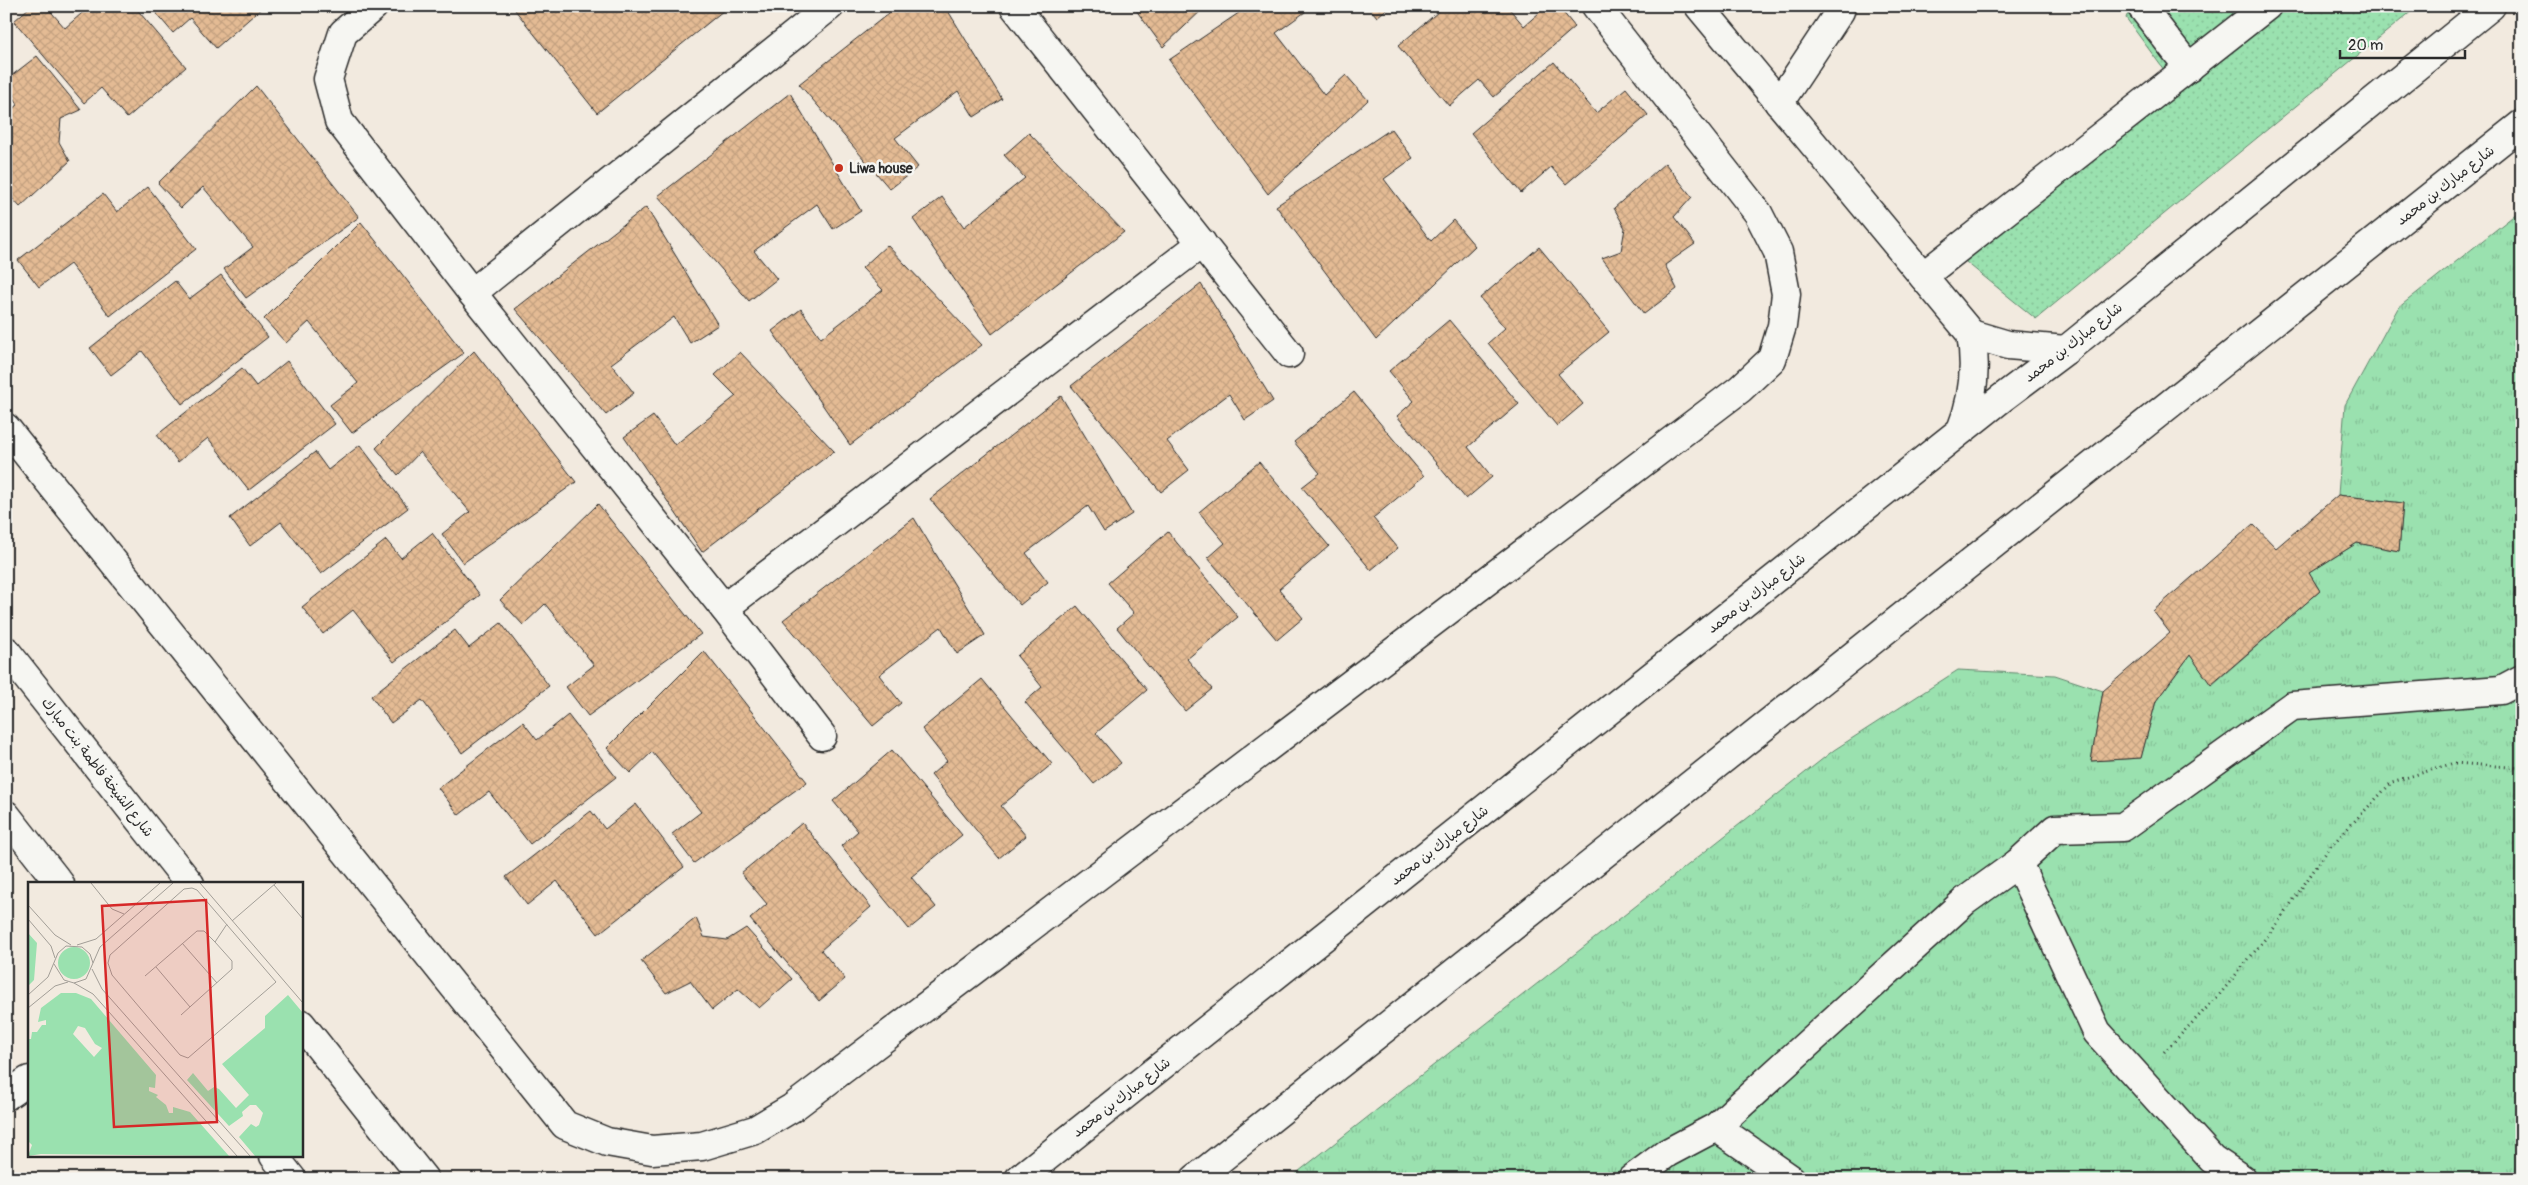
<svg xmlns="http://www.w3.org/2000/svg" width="2528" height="1185" viewBox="0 0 2528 1185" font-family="Pangolin,'Playpen Sans Arabic',sans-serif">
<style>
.grass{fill:url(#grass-tufts);stroke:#62866d}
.garden{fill:url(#garden-dots);stroke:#62866d}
.building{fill:url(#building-cross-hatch);stroke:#2b2b2b}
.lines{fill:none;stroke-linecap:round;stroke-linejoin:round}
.minor-casing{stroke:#2b2b2b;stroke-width:31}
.major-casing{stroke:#2b2b2b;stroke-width:31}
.path{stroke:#2b2b2b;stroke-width:3;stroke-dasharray:1 4;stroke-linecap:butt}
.minor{stroke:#f6f6f2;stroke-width:28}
.major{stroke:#f6f6f2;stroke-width:28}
.poi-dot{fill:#c8321e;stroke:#f6f6f2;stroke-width:2}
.labels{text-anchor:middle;stroke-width:5;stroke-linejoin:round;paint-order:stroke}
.poi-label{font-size:14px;font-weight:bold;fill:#2b2b2b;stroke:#f6f6f2;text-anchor:start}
.street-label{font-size:14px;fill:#2b2b2b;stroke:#f6f6f2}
.inset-road{fill:none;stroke:#a29e97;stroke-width:1}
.view{fill:#d62828;fill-opacity:0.15;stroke:#d62828;stroke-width:2.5}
.inset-edge{fill:none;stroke:#2b2b2b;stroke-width:2.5}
</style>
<defs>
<pattern id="grass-tufts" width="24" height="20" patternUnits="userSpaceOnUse" patternTransform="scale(1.25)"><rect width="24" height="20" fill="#9ae1af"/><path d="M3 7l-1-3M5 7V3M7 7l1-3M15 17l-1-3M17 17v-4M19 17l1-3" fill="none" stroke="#85c197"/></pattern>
<pattern id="garden-dots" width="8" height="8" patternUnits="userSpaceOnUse" patternTransform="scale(1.25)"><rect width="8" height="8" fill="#9ae1af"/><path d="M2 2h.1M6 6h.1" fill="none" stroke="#85c197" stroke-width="1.8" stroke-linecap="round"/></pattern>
<pattern id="building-cross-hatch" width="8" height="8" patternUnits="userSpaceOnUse" patternTransform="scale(1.25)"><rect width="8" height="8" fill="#e4bb94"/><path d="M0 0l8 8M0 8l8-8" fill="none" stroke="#c4a180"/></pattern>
</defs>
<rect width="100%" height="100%" fill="#f2eadf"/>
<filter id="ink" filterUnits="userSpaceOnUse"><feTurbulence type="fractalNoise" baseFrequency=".02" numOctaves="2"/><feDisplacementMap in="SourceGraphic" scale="10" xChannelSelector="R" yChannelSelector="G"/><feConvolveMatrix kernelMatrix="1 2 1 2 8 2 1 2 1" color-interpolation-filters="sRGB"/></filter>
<g filter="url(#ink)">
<!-- grass -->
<polygon class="grass" points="2522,209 2522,1179 1289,1179 1834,750 1958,670 2055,675 2103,691 2091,761 2141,758 2156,701 2190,655 2212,685 2320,591 2309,573 2357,543 2399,551 2403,503 2338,495 2345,405 2398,308"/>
<!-- garden -->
<polygon class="garden" points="2131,6 2418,6 2036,319 1955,253 2175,85 2126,18"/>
<!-- building -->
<g class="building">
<polygon points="31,6 46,6 65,28 90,6 134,6 186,67 127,118 101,88 84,103 14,21"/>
<polygon points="150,6 264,6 216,48 190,18 173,33"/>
<polygon points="520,6 729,6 597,113 515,10"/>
<polygon points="898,6 945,6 1002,99 974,117 958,91 895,138 918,167 890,189 799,84"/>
<polygon points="1133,6 1206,6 1163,47"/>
<polygon points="1249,6 1301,6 1305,12 1276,33 1324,95 1346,75 1368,100 1268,194 1169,60"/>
<polygon points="1368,6 1390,6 1377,17"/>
<polygon points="1445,6 1507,6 1524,26 1547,6 1558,6 1575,27 1494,97 1479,80 1449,106 1398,46"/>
<polygon points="37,56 81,110 61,119 59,142 70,161 20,207 6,191 6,157 10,153 6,148 6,114 18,105 6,80"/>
<polygon points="1554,62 1596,113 1626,88 1648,115 1566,184 1551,167 1521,193 1471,133"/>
<polygon points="256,86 359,217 246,298 224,269 253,247 203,187 181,208 158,183"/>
<polygon points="790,93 861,211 833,229 817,204 754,251 777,279 749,301 658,196"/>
<polygon points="1391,129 1413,158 1384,179 1431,241 1453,220 1475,246 1376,340 1276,206"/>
<polygon points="1029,133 1124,232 992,334 913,219 942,197 964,227 1025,178 1004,155"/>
<polygon points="1665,163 1692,197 1674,217 1695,244 1665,265 1677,289 1644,314 1602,258 1621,251 1625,228 1614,208"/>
<polygon points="148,187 196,249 110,316 70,264 39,287 18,260 103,194 117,212"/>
<polygon points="646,207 718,325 690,343 674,317 611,364 634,393 606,415 515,309"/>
<polygon points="361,222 464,353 352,433 330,405 358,383 309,322 286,343 264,319"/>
<polygon points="887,245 982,345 850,445 772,331 801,309 821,338 883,290 862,268"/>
<polygon points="1539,247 1609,332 1558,374 1583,404 1557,426 1488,343 1505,328 1480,298"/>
<polygon points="221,275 268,337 182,404 142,351 111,375 90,348 175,281 189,299"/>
<polygon points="1201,284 1273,401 1245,420 1229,394 1167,441 1189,470 1161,492 1071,386"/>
<polygon points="1449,320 1519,404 1468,447 1492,477 1466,499 1397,416 1414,401 1389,371"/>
<polygon points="474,351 576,482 463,563 442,534 470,512 420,452 398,475 376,448"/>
<polygon points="740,352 834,451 702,552 624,437 653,416 675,445 736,396 715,375"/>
<polygon points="287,361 335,424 249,490 208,438 178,462 157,435 242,368 256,386"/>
<polygon points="1354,392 1424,476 1373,518 1398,548 1371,570 1302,487 1320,473 1294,442"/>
<polygon points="1061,396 1132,514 1104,532 1088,506 1026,553 1048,582 1020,605 930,499"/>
<polygon points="360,445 408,508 321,574 281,522 250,546 230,518 315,452 328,470"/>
<polygon points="1259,462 1329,546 1279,589 1303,618 1277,640 1208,558 1225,543 1199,512"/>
<polygon points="2338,495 2403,503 2399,551 2357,543 2309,573 2320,591 2211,685 2190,655 2156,701 2141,758 2091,761 2103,691 2170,633 2153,611 2253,524 2276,548"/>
<polygon points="598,504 701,634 588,716 566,687 594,665 545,604 523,625 500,600"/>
<polygon points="914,518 985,635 957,654 941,627 879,675 901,703 873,726 783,620"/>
<polygon points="1168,532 1238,617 1187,659 1212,689 1185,711 1117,628 1134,613 1108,583"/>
<polygon points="432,533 480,595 394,662 353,610 323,634 302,607 386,540 401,558"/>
<polygon points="1077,606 1147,690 1096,733 1121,763 1094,784 1025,702 1042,687 1017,656"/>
<polygon points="501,623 549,686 462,753 422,700 391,723 371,696 455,630 469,648"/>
<polygon points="704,651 807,782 694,863 672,834 701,812 652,752 630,773 607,748"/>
<polygon points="982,679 1052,764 1001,806 1026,836 999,858 931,775 947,761 922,729"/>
<polygon points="568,715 616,777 530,844 489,792 459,815 438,788 523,722 537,740"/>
<polygon points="892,750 962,835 911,877 936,907 909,929 841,846 858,831 833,801"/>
<polygon points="636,804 684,867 598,934 557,881 527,905 506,877 591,811 605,829"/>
<polygon points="802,823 871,907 821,950 845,979 819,1001 750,919 767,904 741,873"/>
<polygon points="696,918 704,937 727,940 746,928 792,979 759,1008 738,989 712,1010 690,981 666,993 641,961"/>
</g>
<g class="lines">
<defs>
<g id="minor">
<polyline points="374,6 343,33 328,79 339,121 472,293 724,608 822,736"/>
<polyline points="1014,6 1289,354"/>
<path d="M1699 6 1971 334C1977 368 1974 398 1961 430"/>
<polyline points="2141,6 2189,68"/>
<polyline points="1779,103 1840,11 1841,6"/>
<polyline points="1923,276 2267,6"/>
<polyline points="472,293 830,6"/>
<polyline points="1971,334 2008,345 2066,350"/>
<polyline points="6,428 565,1125 607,1142 652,1150 702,1146 755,1130 792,1108 1740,389 1772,359 1782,326 1786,294 1778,252 1758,213 1596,6"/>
<polyline points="724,608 1202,243"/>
<polyline points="2018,863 2097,1032 2212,1159 2242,1179"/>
<polyline points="6,1096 29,1080"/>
<polyline points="1716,1127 1791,1179"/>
<polyline points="1632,1179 1667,1153 1716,1127 1965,901 2018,863 2055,829 2123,827 2292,706 2501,690 2522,679"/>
</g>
<g id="major">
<polyline points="6,651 190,884"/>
<polyline points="6,815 60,884"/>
<polyline points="301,1024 424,1179"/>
<polyline points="274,1156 292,1179"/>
<polyline points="1019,1179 2002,398 2066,350 2491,6"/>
<polyline points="1195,1179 2522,124"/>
</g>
</defs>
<!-- minor casing -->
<use href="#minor" class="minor-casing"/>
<!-- major casing -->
<use href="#major" class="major-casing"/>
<!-- path -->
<polyline class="path" points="2164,1052 2220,994 2274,928 2330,847 2392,782 2454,763 2522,768"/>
<!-- minor -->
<use href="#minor" class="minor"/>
<!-- major -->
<use href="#major" class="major"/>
</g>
</g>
<!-- markers -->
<circle class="poi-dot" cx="839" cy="168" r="5"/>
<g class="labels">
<!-- poi labels -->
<g class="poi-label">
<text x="849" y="173">Liwa house</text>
</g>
<!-- street labels -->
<g class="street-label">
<text transform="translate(2445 185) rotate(-38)" y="5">شارع مبارك بن محمد</text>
<text transform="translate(2073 342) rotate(-38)" y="5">شارع مبارك بن محمد</text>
<text transform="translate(1756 593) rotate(-38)" y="5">شارع مبارك بن محمد</text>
<text transform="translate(98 767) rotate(52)" y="5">شارع الشيخة فاطمة بنت مبارك</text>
<text transform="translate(1439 845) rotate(-38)" y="5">شارع مبارك بن محمد</text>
<text transform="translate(1121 1097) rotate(-38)" y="5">شارع مبارك بن محمد</text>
</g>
</g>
<!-- overview -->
<g transform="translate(28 882)">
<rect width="275" height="275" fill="#f2eadf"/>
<path d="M30 81a16 16 0 1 1 32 0a16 16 0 1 1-32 0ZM33 111H48L63 117 128 193 127 206 121 205V209L130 213 128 215 138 223 141 231H145V225L162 230 201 274 13 272 0 274 4 263 0 259V157H3L4 150H9L14 143H18V138L10 140 13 126ZM50 144 57 146 67 162 74 166 66 175 45 152Z" fill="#9ae1af" fill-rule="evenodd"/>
<path d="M0 51 9 61 6 98 0 104ZM260 113 275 131V274H227L211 255 223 242 228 245 231 243 235 231 228 223H222L214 230 215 234 201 244 159 198 165 191 180 209 186 205 191 207 208 226 221 213 194 182 237 146V134Z" fill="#9ae1af"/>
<path class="inset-road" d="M63 1 84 27 96 32M172 1 275 121M246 3 275 37M164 6 169 8 248 100 160 176 152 173 84 93 80 81 82 73 156 7ZM0 23 27 53 43 63M0 37 23 64 27 76M204 39 248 1M187 60 199 42M154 61 189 101M49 63 68 57 132 1M26 82 36 98 46 101 58 97 72 65 145 1M128 85 162 125M64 87 74 107 222 274M117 94 169 49H176L187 60 204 79V87L153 133M46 101 65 112 209 274M0 113 20 95 30 71 38 64 54 65 62 72 65 81M0 126 27 104 40 100"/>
<path class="view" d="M178 18 189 240 86 245 74 24Z"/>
<rect width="275" height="275" class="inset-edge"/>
</g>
<!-- margin -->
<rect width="2528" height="1185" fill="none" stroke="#f6f6f2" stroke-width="25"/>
<rect x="12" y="12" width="2503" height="1160" fill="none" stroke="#2b2b2b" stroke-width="2" filter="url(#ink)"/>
<!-- scale -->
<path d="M2340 50v8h125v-8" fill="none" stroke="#2b2b2b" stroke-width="2.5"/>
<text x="2348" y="50" font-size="15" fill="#2b2b2b" stroke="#f6f6f2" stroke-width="4" paint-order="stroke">20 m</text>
</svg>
